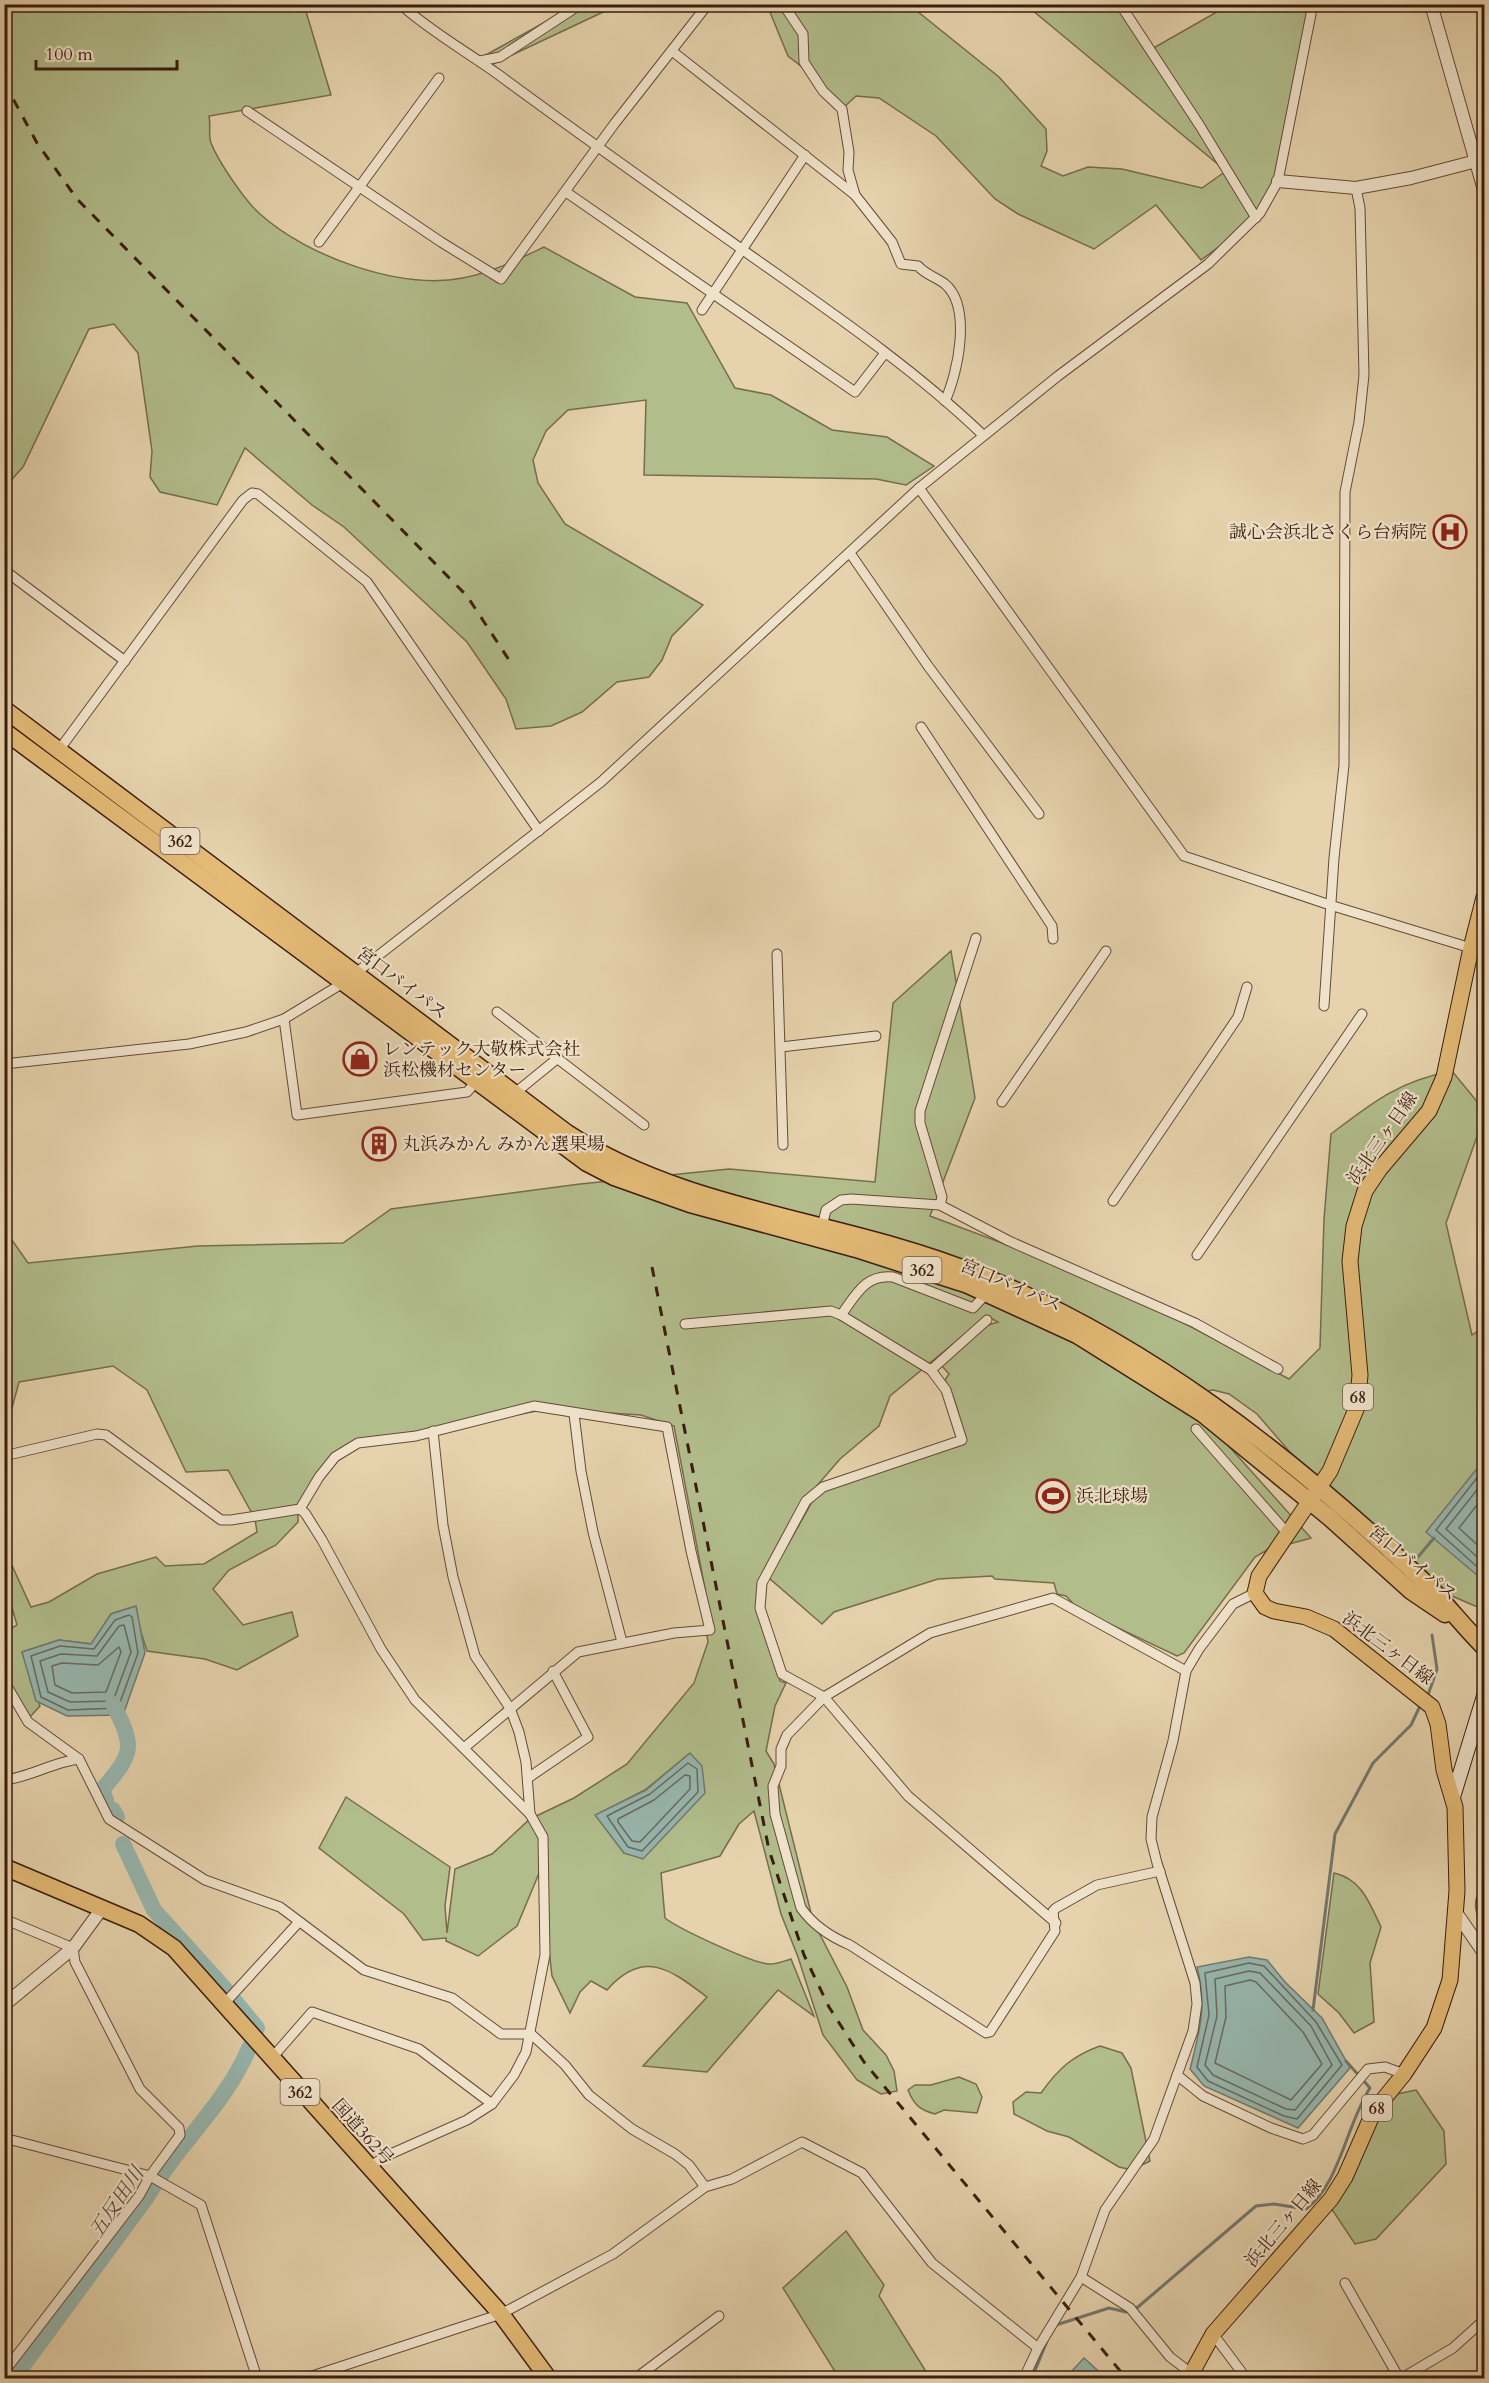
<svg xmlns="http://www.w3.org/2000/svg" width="1489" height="2383" viewBox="0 0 1489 2383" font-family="Cardo,'Noto Serif JP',serif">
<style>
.green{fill:#b2bd8c;stroke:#766c4e;stroke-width:1.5;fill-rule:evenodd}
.water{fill:#97b7af;stroke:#72796f;stroke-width:1.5}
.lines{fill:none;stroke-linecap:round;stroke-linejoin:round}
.shore{stroke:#696a5f;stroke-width:1.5}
.stream{stroke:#72796f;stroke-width:3}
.river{stroke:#97b7af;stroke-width:16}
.minor-casing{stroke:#664a36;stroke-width:11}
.tertiary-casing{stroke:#664a36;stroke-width:14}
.secondary-casing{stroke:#3b1c0f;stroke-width:16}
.primary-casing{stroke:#3b1c0f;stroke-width:17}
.trunk-casing{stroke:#3b1c0f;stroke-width:19}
.minor{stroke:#efe2ca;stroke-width:9}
.tertiary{stroke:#efe2ca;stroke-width:12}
.secondary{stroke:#efe2ca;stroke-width:14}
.primary{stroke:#e3ba76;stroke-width:15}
.trunk{stroke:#e3ba76;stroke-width:16}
.rail{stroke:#3b1c0f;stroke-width:3;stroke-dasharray:10 10;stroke-linecap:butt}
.labels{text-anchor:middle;stroke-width:4.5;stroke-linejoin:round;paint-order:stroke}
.shield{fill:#efe2ca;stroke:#715747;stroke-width:1.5}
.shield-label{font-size:16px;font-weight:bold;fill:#3b1c0f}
.poi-label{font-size:18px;fill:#3b1c0f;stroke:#efe2ca;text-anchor:start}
.street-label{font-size:18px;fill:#3b1c0f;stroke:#efe2ca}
.water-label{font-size:20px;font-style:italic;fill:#574a3f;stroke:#efe2ca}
</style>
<rect width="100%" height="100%" fill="#e6d3ad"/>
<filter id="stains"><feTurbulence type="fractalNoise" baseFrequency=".00333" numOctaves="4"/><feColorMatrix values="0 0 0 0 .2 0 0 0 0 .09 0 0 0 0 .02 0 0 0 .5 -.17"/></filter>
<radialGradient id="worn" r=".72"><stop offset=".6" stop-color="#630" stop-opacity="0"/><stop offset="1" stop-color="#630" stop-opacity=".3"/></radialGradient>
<!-- green -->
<g class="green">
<path d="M5 4 304 5 331 95 209 116C211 125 208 135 211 143 218 161 245 201 260 214 308 257 400 290 463 278 493 272 517 260 544 247L635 297 687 303 735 388 771 395 832 430 887 437 934 466 906 485 876 479 644 475 646 400 568 410 546 431 533 460 538 483 565 524 703 605 672 636 662 660 649 677 617 682 582 712 551 726 516 729 506 699 467 642 344 527 312 505 245 448 217 505 160 492 150 477 152 451 138 353 114 324 89 329 23 467 5 487Z"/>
<polygon points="576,5 618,5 493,64 484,56"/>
<polygon points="767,5 913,5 917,11 999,77 1046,129 1047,151 1041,166 1063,176 1088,167 1122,169 1202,188 1226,171 1026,5 1115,5 1150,50 1229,5 1311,5 1279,177 1251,223 1201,260 1156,205 1094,249 1018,214 995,199 936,136 879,98 856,96 842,109 811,74 788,56"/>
<path d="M951 951 975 1098 930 1216 1109 1283 1289 1379 1320 1348 1324 1219 1331 1134C1373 1102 1399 1081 1452 1071L1484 1110V1117L1446 1223 1472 1335 1484 1327V1606H1475L1452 1596 1295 1458 1257 1414 1229 1394 1213 1390 1196 1393 1218 1434 1311 1538 1267 1550 1255 1557 1184 1653 1177 1656 1078 1609 1066 1596 1057 1594 1054 1583 995 1579 992 1576 938 1579 834 1612 822 1624 769 1578 812 1502 824 1490 965 1444C964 1428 953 1393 945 1380L949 1374 942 1366 982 1327 998 1322 987 1316 890 1396 879 1426 840 1459 815 1488 761 1577 760 1608 780 1681 786 1683 775 1706 766 1751 774 1764 813 1921 847 1987 863 2030 886 2055 894 2071 897 2091 881 2094 857 2080 823 2035 798 1957 781 1914 754 1811 739 1824 720 1856 661 1873 665 1918C679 1929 750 1962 768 1964 775 1965 784 1961 791 1959L814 2016 778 1990 707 2072 643 2066 707 1997C671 1970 644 1948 607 1990L591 1981 580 1992 570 2013 552 1976 540 1871 517 1926 478 1956 446 1941V1938L423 1940 404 1914 319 1848 346 1797 450 1867 445 1906 447 1933 455 1869 492 1854 530 1819 574 1798 627 1764 694 1683 708 1642 703 1612 705 1589 674 1426 641 1415 547 1409 347 1447 300 1509 254 1517 228 1470 186 1472 147 1390 113 1366 19 1382 5 1434V1230L28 1263 198 1246 343 1243 391 1209 580 1184 729 1169 875 1182 893 1003ZM689 1754H690L624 1853 596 1815 645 1790Z"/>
<polygon points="298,1513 298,1522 276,1545 229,1570 213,1589 243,1625 292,1612 298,1636 237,1670 205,1659 147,1651 133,1607 111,1614 92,1644 59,1640 22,1652 40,1706 27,1720 5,1685 5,1632 17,1625 5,1584 4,1548 31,1607 49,1602 97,1574 156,1557 165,1566 204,1564 257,1532 255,1519"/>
<path d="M1334 1873C1362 1879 1370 1904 1381 1927L1370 1963 1374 2022 1354 2033 1339 2013 1318 1994Z"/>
<path d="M1484 1885V1934C1477 1914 1469 1902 1484 1885Z"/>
<path d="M1100 2046 1122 2053 1131 2068 1150 2161 1132 2170 1119 2167 1069 2137 1047 2131 1014 2114 1013 2102 1026 2092 1041 2093C1058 2069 1072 2056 1100 2046Z"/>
<path d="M959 2077 976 2084 982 2097 977 2113 944 2110 935 2114C920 2110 914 2105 908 2090L915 2085H931Z"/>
<polygon points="1416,2090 1444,2131 1446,2164 1376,2239 1355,2244 1331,2208 1358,2144 1397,2094"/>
<polygon points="846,2231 884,2285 879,2296 930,2378 839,2378 783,2288"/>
</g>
<!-- water -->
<g class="water">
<polygon points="1484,1460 1484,1581 1426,1532"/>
<polygon points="136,1606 145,1653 123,1715 67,1716 36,1701 22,1652 59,1640 91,1644 111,1614"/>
<polygon points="690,1753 702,1766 705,1793 643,1859 624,1853 595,1815 646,1790"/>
<path d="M1249 1957 1267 1960 1285 1982 1322 2018 1350 2068 1298 2128 1204 2086 1190 2069C1200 2030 1207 2006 1197 1967Z"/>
<polygon points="1084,2358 1106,2378 1078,2378 1071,2372"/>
</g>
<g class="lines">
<!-- shore -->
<g class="shore">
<polyline points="1484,1469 1436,1530 1484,1573"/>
<polyline points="1484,1481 1446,1529 1484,1563"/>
<polyline points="1484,1496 1459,1528 1484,1551"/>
<polygon points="129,1615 132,1617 138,1653 118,1708 68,1710 41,1697 31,1656 60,1646 94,1649 115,1620"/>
<polygon points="124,1625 131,1652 113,1701 70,1702 48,1692 40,1661 61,1654 97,1656 119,1626"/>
<polygon points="119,1647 121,1652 106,1692 72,1693 55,1685 52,1666 62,1663 98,1665"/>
<polygon points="688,1763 697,1769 698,1792 642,1851 628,1847 607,1816 650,1794"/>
<polygon points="685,1775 690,1776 690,1789 640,1842 632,1841 618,1822 618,1819 654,1800"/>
<polygon points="1249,1963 1264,1966 1316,2022 1342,2065 1297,2119 1284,2116 1208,2081 1197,2067 1209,2015 1205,1973"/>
<polygon points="1249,1971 1260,1973 1311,2026 1332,2065 1295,2110 1286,2109 1213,2075 1205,2065 1217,2016 1215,1979"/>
<polygon points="1250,1980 1256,1982 1303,2032 1322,2064 1291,2100 1215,2063 1226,2017 1225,1986"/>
</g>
<!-- stream -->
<g class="stream">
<polyline points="1417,1558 1434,1538"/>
<polyline points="1428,1695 1437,1669 1432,1635"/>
<polyline points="1313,2010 1335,1834 1373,1763 1411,1725 1420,1706"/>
<path d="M1056 2325 1109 2308 1126 2312 1138 2307 1256 2206 1274 2204 1306 2209C1339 2186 1347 2123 1370 2088L1346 2061"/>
<polyline points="1032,2378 1047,2341"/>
</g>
<!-- river -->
<g class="river">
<path d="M106 1800 102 1790C134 1752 135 1748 113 1704"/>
<polyline points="113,1810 117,1817"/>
<polyline points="123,1844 154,1910 227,1991"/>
<polyline points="234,2000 257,2028"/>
<path d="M14 2378 147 2197C177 2145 226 2104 249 2048"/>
</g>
<defs>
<g id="minor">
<path d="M400 4C431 32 466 51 499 75 584 138 671 199 757 260 835 315 914 369 983 435"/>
<polyline points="783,4 803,34 804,62 823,91 842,109 849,152 848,170 855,195"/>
<polyline points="1120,4 1200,126 1256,218"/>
<path d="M672 51 855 195 892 242 901 264 918 266C926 275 936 277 945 284 972 307 958 373 945 401"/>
<polyline points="480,61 500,57 581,4"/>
<polyline points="247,111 441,242 501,279 615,123 708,4"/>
<polyline points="566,192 855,392 885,353"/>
<polyline points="319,242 439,78"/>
<polyline points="702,310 805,155"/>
<polyline points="919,488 1184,856 1330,905 1471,948"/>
<polyline points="850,553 928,666 1039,814"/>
<polyline points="4,570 125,661"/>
<polyline points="921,727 1052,926 1053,939"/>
<polyline points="59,750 243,500 252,493 258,494 367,582 539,831"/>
<polyline points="777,954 783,1145"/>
<polyline points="1324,1006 1334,858 1344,765 1345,492 1359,422 1364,375 1360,208 1356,188"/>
<polyline points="497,1012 644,1125"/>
<polyline points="284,1019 297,1115 467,1092 476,1082"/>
<polyline points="781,1047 876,1036"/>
<polyline points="4,1064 189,1044 246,1032 284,1019 343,983 601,782 919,488 1058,376 1208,264 1260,213 1278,181 1313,4"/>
<polyline points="515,1093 558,1058"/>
<polyline points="1002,1102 1106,951"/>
<polyline points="1113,1201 1238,1017 1247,987"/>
<polyline points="940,1205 942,1197 920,1123 920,1111 976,938"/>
<polyline points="821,1231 826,1210 841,1200 851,1199 940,1205 1009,1241 1195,1323 1278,1369"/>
<polyline points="1197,1255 1362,1014"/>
<path d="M841 1315C856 1295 865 1274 893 1277L973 1308 987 1293"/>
<polyline points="685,1324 831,1311 841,1315 931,1370 946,1390 962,1440 823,1487 806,1501 762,1583 760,1608 782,1674 824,1697 908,1796 1056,1923"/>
<polyline points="931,1370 987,1320"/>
<polyline points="574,1414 581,1471 593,1532 622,1642"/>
<polyline points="1196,1429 1288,1534"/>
<polyline points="433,1431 443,1525 453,1577 475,1656 510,1708 519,1732 526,1762 530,1814"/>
<polyline points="4,1456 97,1434 106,1435 221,1520 231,1520 300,1509 319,1477 335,1457 358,1443 416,1436 534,1406 667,1427 691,1551 710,1630 674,1633 578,1652 464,1748"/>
<polyline points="300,1509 305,1513 322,1540 381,1649 415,1700 530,1814 543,1837 545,1955 526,2052 514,2075 492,2104 467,2120 386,2156 369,2167"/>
<polyline points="4,1681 28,1722 79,1759 109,1819 205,1880 280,1907 364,1970 452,1998 501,2034 531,2034 565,2065 589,2095 632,2129 675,2154 689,2165 705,2187"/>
<polyline points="528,1778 588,1737 553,1671"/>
<path d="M4 1780C28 1778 53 1762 79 1759"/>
<path d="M1160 1871 1097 1885 1056 1908 1053 1911 1055 1931 990 2032 986 2033 850 1945C831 1937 813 1925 801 1908L775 1814 773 1786 781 1766V1749L787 1735 824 1697 930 1633 1053 1598 1186 1671"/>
<polyline points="4,1919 73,1948 75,1962 140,2089 179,2128 180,2135 150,2176 139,2196 4,2372"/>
<polyline points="224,2004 298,1923"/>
<polyline points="271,2059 312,2012 419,2049 492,2104"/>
<polyline points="1177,2075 1203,2096 1271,2128 1303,2139 1313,2135 1368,2069 1385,2067 1404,2074"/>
<polyline points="4,2138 150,2176 201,2205 257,2378"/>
<polyline points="1081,2277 1130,2308 1170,2357 1191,2373"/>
<polyline points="1345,2283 1399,2378"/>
<polyline points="1213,2334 1246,2378"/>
<polyline points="306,2378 501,2314 613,2254 705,2187 732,2179 802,2142 862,2173 932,2263 1038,2348"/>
<polyline points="636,2378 719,2316"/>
<polyline points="1024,2378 1038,2348 1081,2277 1105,2210 1154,2139 1193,2031 1197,2004 1195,1983 1157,1863 1151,1839 1152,1817 1173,1741 1186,1671 1199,1649 1233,1604 1255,1593"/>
<polyline points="1402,2378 1453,2348 1484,2320"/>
</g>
<g id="tertiary">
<polyline points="1431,4 1484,190"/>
<polyline points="1278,181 1356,188 1411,178 1484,159"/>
<polyline points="1472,941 1484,941"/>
<polyline points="1455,1911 1484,1953"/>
<polyline points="4,2005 73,1948 103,1907"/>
</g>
<polyline id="secondary" points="1453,1797 1484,1696"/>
<polyline id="primary" points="1189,2378 1213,2334 1331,2199 1345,2177 1374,2111 1404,2074 1434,2028 1450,1980 1457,1891 1455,1807 1444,1770 1438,1724 1432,1707 1334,1629 1306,1617 1274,1611 1265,1607 1255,1593 1259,1576 1330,1471 1357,1407 1360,1375 1350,1261 1354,1226 1365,1191 1379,1170 1429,1111 1444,1077 1471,948 1484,897"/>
<g id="trunk">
<path d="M4 709 567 1133C689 1213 843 1219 977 1274 1145 1341 1287 1453 1418 1576 1442 1598 1461 1624 1484 1647"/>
<polyline points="4,731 587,1163 614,1177 690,1204 856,1249 968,1285 1077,1335 1203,1414 1330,1518 1411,1591 1445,1614"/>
<polyline points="4,1867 139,1924 174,1948 501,2314 548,2378"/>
</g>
</defs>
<!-- minor casing -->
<use href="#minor" class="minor-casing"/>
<!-- tertiary casing -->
<use href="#tertiary" class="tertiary-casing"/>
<!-- secondary casing -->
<use href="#secondary" class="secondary-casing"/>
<!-- primary casing -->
<use href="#primary" class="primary-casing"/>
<!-- trunk casing -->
<use href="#trunk" class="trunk-casing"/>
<!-- minor -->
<use href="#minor" class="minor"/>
<!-- tertiary -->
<use href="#tertiary" class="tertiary"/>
<!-- secondary -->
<use href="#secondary" class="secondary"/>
<!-- primary -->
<use href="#primary" class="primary"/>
<!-- trunk -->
<use href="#trunk" class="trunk"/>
<!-- rail -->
<g class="rail">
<polyline points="4,82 37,143 77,199 467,596 513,666"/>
<polyline points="652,1267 769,1850 804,1955 829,2007 864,2062 1126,2378"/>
</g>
</g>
<!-- icons -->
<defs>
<symbol id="hospital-ring" viewBox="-11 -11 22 22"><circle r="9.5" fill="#efe2ca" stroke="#8f2418" stroke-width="1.5"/><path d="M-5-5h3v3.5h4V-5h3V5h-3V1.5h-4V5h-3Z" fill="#8f2418"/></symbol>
<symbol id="shop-ring" viewBox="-11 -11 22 22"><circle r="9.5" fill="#efe2ca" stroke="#8f2418" stroke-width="1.5"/><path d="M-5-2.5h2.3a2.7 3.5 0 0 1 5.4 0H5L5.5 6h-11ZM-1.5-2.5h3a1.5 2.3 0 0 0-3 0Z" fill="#8f2418"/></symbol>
<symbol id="building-ring" viewBox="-11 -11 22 22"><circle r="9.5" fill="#efe2ca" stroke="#8f2418" stroke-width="1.5"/><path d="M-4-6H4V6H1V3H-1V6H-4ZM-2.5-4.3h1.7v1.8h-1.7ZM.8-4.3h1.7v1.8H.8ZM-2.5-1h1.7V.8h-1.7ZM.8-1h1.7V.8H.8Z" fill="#8f2418"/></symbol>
<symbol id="stadium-ring" viewBox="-11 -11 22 22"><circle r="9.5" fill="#efe2ca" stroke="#8f2418" stroke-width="1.5"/><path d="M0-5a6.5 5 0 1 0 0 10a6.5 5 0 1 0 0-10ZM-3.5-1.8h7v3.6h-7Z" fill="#8f2418"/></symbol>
</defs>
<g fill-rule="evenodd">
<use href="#hospital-ring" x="1431" y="513" width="38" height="38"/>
<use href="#shop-ring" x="341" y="1040" width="38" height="38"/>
<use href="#building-ring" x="360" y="1125" width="38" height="38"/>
<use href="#stadium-ring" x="1034" y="1477" width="38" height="38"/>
</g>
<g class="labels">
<!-- shield labels -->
<g class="shield">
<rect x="160.5" y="828" width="39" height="26" rx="4.5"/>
<rect x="902.5" y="1257" width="39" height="26" rx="4.5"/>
<rect x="1343" y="1384" width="30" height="26" rx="4.5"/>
<rect x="280.5" y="2079" width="39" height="26" rx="4.5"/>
<rect x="1362" y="2095" width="30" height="26" rx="4.5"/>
</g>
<g class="shield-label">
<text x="180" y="847">362</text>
<text x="922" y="1276">362</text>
<text x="1358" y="1403">68</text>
<text x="300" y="2098">362</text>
<text x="1377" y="2114">68</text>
</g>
<!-- poi labels -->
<g class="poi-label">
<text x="1427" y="538" text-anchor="end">誠心会浜北さくら台病院</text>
<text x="383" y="1055">レンテック大敬株式会社<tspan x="383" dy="21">浜松機材センター</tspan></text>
<text x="402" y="1150">丸浜みかん みかん選果場</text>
<text x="1076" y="1502">浜北球場</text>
</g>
<!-- street labels -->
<g class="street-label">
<text transform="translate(402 983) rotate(37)" y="6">宮口バイパス</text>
<text transform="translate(1382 1138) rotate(-55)" y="6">浜北三ヶ日線</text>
<text transform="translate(1011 1285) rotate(23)" y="6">宮口バイパス</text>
<text transform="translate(1413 1563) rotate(39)" y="6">宮口バイパス</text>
<text transform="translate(1388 1648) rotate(37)" y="6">浜北三ヶ日線</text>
<text transform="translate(363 2132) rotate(48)" y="6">国道362号</text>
<text transform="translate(1283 2223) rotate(-50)" y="6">浜北三ヶ日線</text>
</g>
<!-- water labels -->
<g class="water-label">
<text transform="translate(116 2202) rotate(-56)" y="7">五反田川</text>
</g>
</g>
<!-- margin -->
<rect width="1489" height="2383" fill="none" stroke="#e6d3ad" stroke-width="24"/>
<rect x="6" y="6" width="1477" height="2371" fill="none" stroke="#3b1c0f" stroke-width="3"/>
<rect x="12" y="12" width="1465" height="2359" fill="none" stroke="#3b1c0f" stroke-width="1.5"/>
<!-- scale -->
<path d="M36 60v9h141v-9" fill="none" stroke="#3b1c0f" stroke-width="3"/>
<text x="45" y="60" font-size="18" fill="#3b1c0f" stroke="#efe2ca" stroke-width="4.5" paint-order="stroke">100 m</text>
<rect width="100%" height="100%" filter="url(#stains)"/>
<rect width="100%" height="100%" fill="url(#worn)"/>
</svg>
